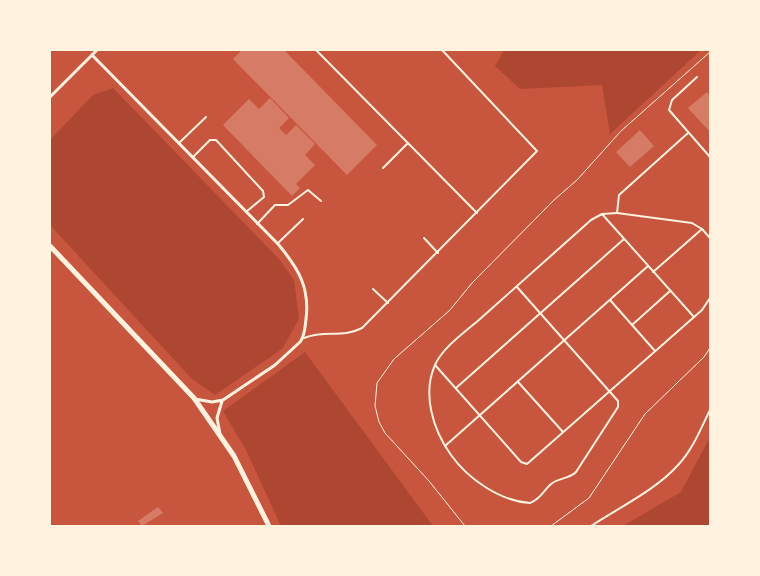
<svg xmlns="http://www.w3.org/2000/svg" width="760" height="576" viewBox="0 0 760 576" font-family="Barlow,sans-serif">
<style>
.green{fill:#ae4732}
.building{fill:#d67c66}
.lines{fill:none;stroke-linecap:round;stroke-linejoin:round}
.path{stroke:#fff3e0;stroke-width:1}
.service{stroke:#fff3e0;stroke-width:2}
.minor{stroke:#fff3e0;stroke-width:3}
.primary{stroke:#fff3e0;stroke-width:5}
</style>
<rect width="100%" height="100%" fill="#c8553d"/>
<!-- green -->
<g class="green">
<polygon points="504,50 701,50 610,134 602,85 520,89 495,66"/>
<polygon points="113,88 279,259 294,280 299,319 282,349 215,395 192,379 50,225 50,140 93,95"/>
<polygon points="305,352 433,526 281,526 246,450 223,411"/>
<polygon points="710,437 710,526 623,526 681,492"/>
</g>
<!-- building -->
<g class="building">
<polygon points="242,50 284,50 377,145 347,175 233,59"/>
<polygon points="707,92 710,96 710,132 688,108"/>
<polygon points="270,98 289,118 279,128 286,135 296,125 315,144 305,155 315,165 296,184 300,188 292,196 223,125 249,99 259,109"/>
<polygon points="640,130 654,146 630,167 616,152"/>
<polygon points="158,507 163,513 142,526 138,521"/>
</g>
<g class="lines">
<!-- path -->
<g class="path">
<polyline points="465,526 429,481 385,433 379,422 375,406 377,383 394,359 450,310 472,283 554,200 577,180 621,131 710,52"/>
<polyline points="551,526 589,498 645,414 704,357 710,348"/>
</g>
<!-- service -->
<g class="service">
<polyline points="316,50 477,213"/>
<polyline points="697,77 672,100 669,110 710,157"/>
<polyline points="688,133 619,195 617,213 692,223 702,229 710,238"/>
<polyline points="179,143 206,117"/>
<polyline points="193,157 210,140 216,140 263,191 264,197 246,212"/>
<polyline points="383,168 408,143"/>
<polyline points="602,214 694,317"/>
<polyline points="257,224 275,205 288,205 308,190 321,201"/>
<polyline points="424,238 438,253"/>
<polyline points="278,243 303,219"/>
<polyline points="653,272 702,229"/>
<path d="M517 287 610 392 618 401V407L576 472C569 479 558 478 551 484 543 491 541 499 530 503 500 501 468 479 451 455 433 430 422 394 435 365 443 347 465 332 480 319 517 286 554 253 591 220L602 214 617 213"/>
<polyline points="373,289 388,303"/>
<polyline points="610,300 655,351"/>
<polyline points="632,325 670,291"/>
<path d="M304 338C326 329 341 339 362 328L537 151 442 50"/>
<polyline points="435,365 521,462 527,464 702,310 710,298"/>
<polyline points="518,382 563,432"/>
<polyline points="456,388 624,239"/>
<polyline points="445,446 648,266"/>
<path d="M591 526C620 507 656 490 679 464 693 449 701 428 710 410"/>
</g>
<!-- minor -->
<g class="minor">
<path d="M92 55 278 244C298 268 310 287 306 319 305 327 305 336 300 342L275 365 223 400 212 402 195 399"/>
<polyline points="50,97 97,50"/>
<polyline points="220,434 217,418 222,401"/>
</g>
<!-- primary -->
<polyline class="primary" points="50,246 194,398 234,456 269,526"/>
</g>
<!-- border -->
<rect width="760" height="576" fill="none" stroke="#fff3e0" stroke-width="102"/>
</svg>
